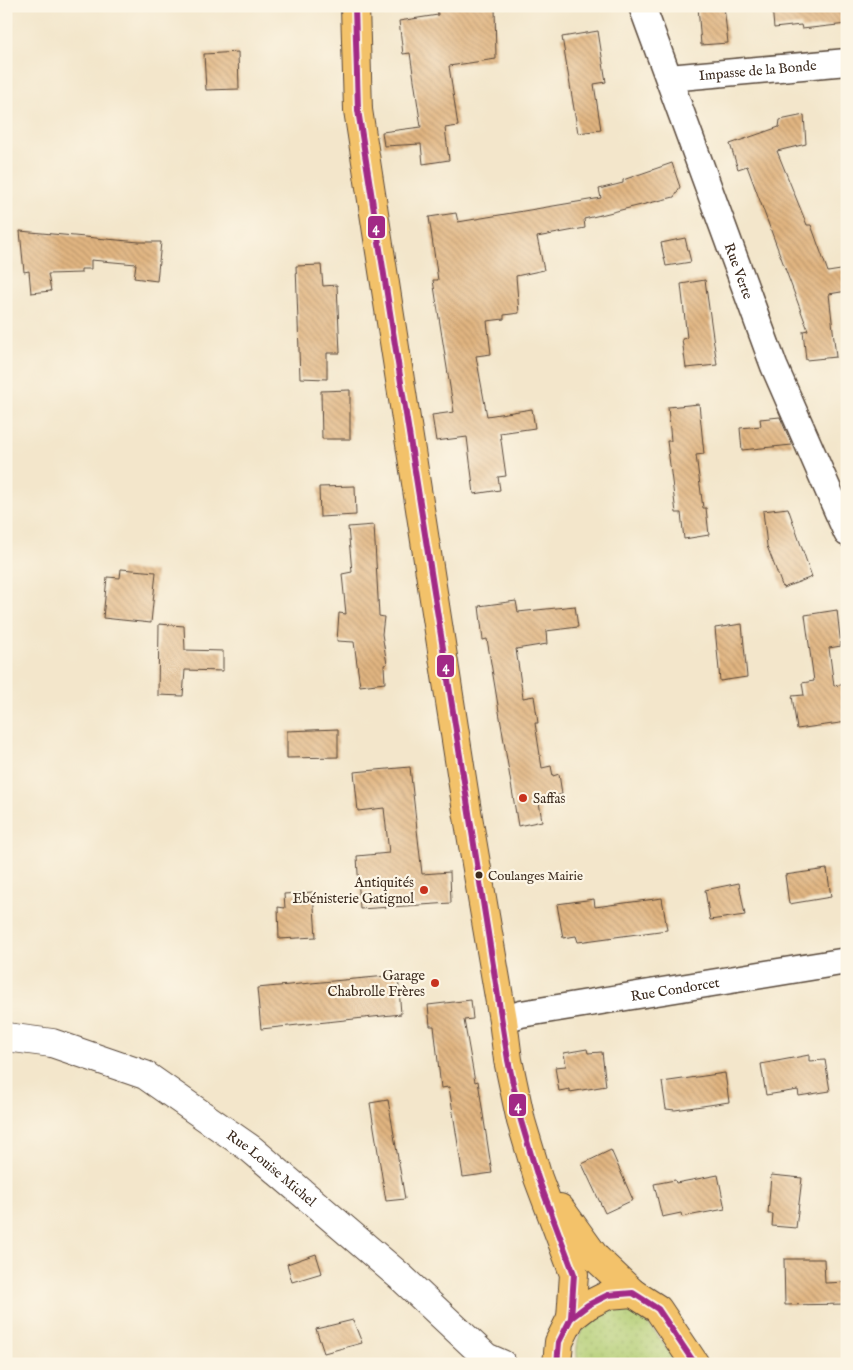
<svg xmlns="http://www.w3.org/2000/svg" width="853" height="1370" viewBox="0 0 853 1370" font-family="'IM FELL English',serif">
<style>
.grass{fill:url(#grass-dots);stroke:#777c49}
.building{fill:url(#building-back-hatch)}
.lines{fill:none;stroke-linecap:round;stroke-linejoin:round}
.minor-casing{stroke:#574638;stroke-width:29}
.tertiary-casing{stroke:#574638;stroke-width:30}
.primary-casing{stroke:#574638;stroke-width:30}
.minor{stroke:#fff;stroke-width:26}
.tertiary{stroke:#fff;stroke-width:28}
.primary{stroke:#f3c26a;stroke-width:28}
.bus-1-casing{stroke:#fcf5e5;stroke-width:10}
.bus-1{stroke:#a22986;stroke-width:6}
.poi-dot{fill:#c8321e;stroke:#fcf5e5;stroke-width:2}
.bus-dot{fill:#3b2a1e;stroke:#fcf5e5;stroke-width:2}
.labels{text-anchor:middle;stroke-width:4.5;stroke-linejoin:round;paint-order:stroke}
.bus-label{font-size:13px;fill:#3b2a1e;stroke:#fcf5e5;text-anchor:start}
.street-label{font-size:14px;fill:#3b2a1e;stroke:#fcf5e5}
.poi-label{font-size:14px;fill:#3b2a1e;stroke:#fcf5e5;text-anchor:end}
.line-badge{stroke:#fcf5e5;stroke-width:2}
.badge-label{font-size:14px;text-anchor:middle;font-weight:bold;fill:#fff}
</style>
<defs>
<pattern id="grass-dots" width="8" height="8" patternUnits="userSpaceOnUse" patternTransform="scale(1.25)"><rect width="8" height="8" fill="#b3ce74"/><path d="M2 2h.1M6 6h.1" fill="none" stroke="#9bb164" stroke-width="1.8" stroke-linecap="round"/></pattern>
<pattern id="building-back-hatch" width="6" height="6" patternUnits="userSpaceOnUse" patternTransform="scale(1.25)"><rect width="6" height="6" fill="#e1b581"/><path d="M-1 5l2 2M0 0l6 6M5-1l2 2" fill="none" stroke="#b89369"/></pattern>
</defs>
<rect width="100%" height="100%" fill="#fcf5e5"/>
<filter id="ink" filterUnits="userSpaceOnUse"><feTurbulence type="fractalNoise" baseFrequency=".02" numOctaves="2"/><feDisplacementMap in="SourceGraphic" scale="10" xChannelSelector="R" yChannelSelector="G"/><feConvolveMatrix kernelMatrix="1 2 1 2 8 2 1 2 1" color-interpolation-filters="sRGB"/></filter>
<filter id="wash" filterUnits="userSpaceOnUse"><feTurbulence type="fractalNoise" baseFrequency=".0096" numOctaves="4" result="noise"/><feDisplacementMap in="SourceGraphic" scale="20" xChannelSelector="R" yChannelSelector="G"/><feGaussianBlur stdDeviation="1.12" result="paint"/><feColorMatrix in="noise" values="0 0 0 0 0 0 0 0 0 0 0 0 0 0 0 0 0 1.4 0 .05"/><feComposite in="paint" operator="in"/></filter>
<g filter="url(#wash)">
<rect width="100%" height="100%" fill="#f3e6cb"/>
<!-- grass -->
<path class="grass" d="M618 1308C650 1315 659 1339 677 1364H578C572 1332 588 1315 618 1308Z"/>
<g id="blocks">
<!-- building -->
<g class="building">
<polygon points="437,6 495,6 496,59 449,66 458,126 445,128 449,160 423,164 421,144 384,146 382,132 421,127 410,53 403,54 399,21 438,15"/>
<polygon points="698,6 724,6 728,43 701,45"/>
<polygon points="772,6 847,6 847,24 802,29 801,25 774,28"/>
<polygon points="598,31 606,82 594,84 601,130 578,133 562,37"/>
<polygon points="238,52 239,89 206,90 204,54"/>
<polygon points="804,115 806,144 777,151 807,225 811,225 828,272 847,269 847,291 829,294 836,357 806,360 803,331 808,330 747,166 738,169 730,144 779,127 780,120"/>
<polygon points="672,163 680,187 674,197 584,219 585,228 537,237 544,270 516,276 519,313 504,315 504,319 487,321 491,354 476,356 487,416 532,409 535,428 500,433 506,476 498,477 500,490 474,494 467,437 436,441 432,415 454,412 433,280 438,280 429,217 456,213 458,222 601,198 599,189 623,183 623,180"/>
<polygon points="20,231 139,242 161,242 157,281 134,278 136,264 91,260 91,269 81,269 81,273 48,274 51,291 31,293 29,271 24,272"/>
<polygon points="685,238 691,262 666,266 661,243"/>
<polygon points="321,265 323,286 337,285 340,353 327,353 327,379 300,378 296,266"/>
<polygon points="705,280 717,365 686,368 682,339 687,338 681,284"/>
<polygon points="350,390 350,439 322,439 321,391"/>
<polygon points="699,404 704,454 696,455 703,508 706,508 709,535 684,539 681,513 676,513 667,441 671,441 668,407"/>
<polygon points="780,417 792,445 742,450 740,428 761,426 760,419"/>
<polygon points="355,486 356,515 320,517 319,487"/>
<polygon points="788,508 812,577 783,588 767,546 763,511"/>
<polygon points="374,525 379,616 384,617 382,634 387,664 384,665 385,683 360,686 354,642 337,641 339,613 346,614 342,574 352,572 348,527"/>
<polygon points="121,569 156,572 151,623 103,618 107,577 120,578"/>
<polygon points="516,601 518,612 575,606 578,627 546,631 547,644 516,649 523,698 534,696 538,723 535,723 542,768 551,766 553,776 559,774 562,794 539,802 542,821 518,826 487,639 483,640 479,606"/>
<polygon points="837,610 841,646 829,648 834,686 844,684 845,696 847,695 847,722 797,729 792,696 804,695 802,683 814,681 805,615"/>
<polygon points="159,624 184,626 185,650 223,651 223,671 185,670 183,696 158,695"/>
<polygon points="742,624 747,677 720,681 715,628"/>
<polygon points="338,729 338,757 287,758 287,731"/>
<polygon points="410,767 422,874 450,872 451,903 360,909 357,856 389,853 384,808 358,811 354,772"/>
<polygon points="827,869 831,897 789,904 785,875"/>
<polygon points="739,883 745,915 710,920 705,890"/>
<polygon points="313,892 316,937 279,939 278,907 285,908 284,894"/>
<polygon points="662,898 667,930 578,942 576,936 563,938 557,904 594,899 595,907"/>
<polygon points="398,975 401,1014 261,1029 257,988"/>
<polygon points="471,1000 473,1019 464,1020 475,1082 478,1081 492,1173 463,1177 449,1087 441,1088 434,1026 430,1026 428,1005"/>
<polygon points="587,1049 588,1053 602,1052 606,1086 570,1092 570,1089 559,1091 555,1067 566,1066 564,1053"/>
<polygon points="809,1055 809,1061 825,1060 830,1091 799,1096 798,1090 766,1095 761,1064"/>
<polygon points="725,1073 729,1102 675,1110 666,1109 662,1082"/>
<polygon points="388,1100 405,1199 386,1201 370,1103"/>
<polygon points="611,1150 633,1200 605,1213 582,1164"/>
<polygon points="718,1175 725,1209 682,1217 681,1213 662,1217 654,1184 675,1180 676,1183"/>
<polygon points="771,1175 802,1178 796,1228 772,1226 773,1214 768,1214"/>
<polygon points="316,1254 322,1273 292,1282 287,1264"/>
<polygon points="784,1259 824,1259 825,1283 847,1282 847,1304 785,1305"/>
<polygon points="353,1320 362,1343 324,1353 316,1329"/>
</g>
</g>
</g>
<g filter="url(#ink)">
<use href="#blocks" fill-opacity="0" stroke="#574638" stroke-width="1"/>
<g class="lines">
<defs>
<g id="minor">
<path id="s1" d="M642 6 774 366 847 533"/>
<path id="s2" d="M669 78 847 62"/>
<path id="s3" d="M503 1020 521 1014 847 961"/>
</g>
<g id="tertiary">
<path id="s4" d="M6 1037 52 1043 145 1075 251 1149 403 1279 486 1357 502 1364"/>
</g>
<g id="primary">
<polyline points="355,6 358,110 467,811 503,1020 508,1060 521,1121 538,1178 574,1274 571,1318"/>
<polyline points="560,1208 596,1258 633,1293"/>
<polyline points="557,1364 559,1342 571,1318 588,1305 608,1295 633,1293 658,1309 695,1364"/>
</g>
</defs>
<!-- minor casing -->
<use href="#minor" class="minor-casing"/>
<!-- tertiary casing -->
<use href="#tertiary" class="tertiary-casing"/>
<!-- primary casing -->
<use href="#primary" class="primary-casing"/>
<!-- minor -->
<use href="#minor" class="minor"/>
<!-- tertiary -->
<use href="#tertiary" class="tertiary"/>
<!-- primary -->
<use href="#primary" class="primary"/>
<defs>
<g id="bus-1">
<polyline points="355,6 358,110 508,1060 521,1121 538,1178 574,1274 571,1318"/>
<polyline points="557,1364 559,1342 571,1318 588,1305 608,1295 633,1293 658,1309 695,1364"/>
</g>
</defs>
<!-- bus-1 casing -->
<use href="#bus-1" class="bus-1-casing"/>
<!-- bus-1 -->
<use href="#bus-1" class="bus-1"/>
</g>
</g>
<!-- markers -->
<g class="poi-dot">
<circle cx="523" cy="798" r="5"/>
<circle cx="424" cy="890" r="5"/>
<circle cx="435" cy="983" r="5"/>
</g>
<circle class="bus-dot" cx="479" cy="875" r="4.5"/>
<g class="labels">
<!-- bus labels -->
<g class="bus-label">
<text x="488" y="880">Coulanges Mairie</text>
</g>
<!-- street labels -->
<g class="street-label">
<text dy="5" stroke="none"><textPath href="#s2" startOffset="89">Impasse de la Bonde</textPath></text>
<text dy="5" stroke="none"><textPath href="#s1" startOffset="282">Rue Verte</textPath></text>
<text dy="5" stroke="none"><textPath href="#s3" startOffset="175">Rue Condorcet</textPath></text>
<text dy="5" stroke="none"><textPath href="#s4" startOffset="302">Rue Louise Michel</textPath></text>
</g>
<!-- poi labels -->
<g class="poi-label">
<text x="533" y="803" text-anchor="start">Saffas</text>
<text x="414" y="887">Antiquités<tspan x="414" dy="16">Ebénisterie Gatignol</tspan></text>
<text x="425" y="980">Garage<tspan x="425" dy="16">Chabrolle Frères</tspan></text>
</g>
</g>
<g class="line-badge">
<rect x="367" y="215" width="19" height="24" rx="5" fill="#a22986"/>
<rect x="436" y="654" width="19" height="24" rx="5" fill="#a22986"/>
<rect x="508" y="1093" width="19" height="24" rx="5" fill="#a22986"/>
</g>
<g class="badge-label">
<text x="376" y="232">4</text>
<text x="446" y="671">4</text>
<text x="518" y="1110">4</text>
</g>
<!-- margin -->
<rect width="853" height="1370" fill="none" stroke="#fcf5e5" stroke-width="25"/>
</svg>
